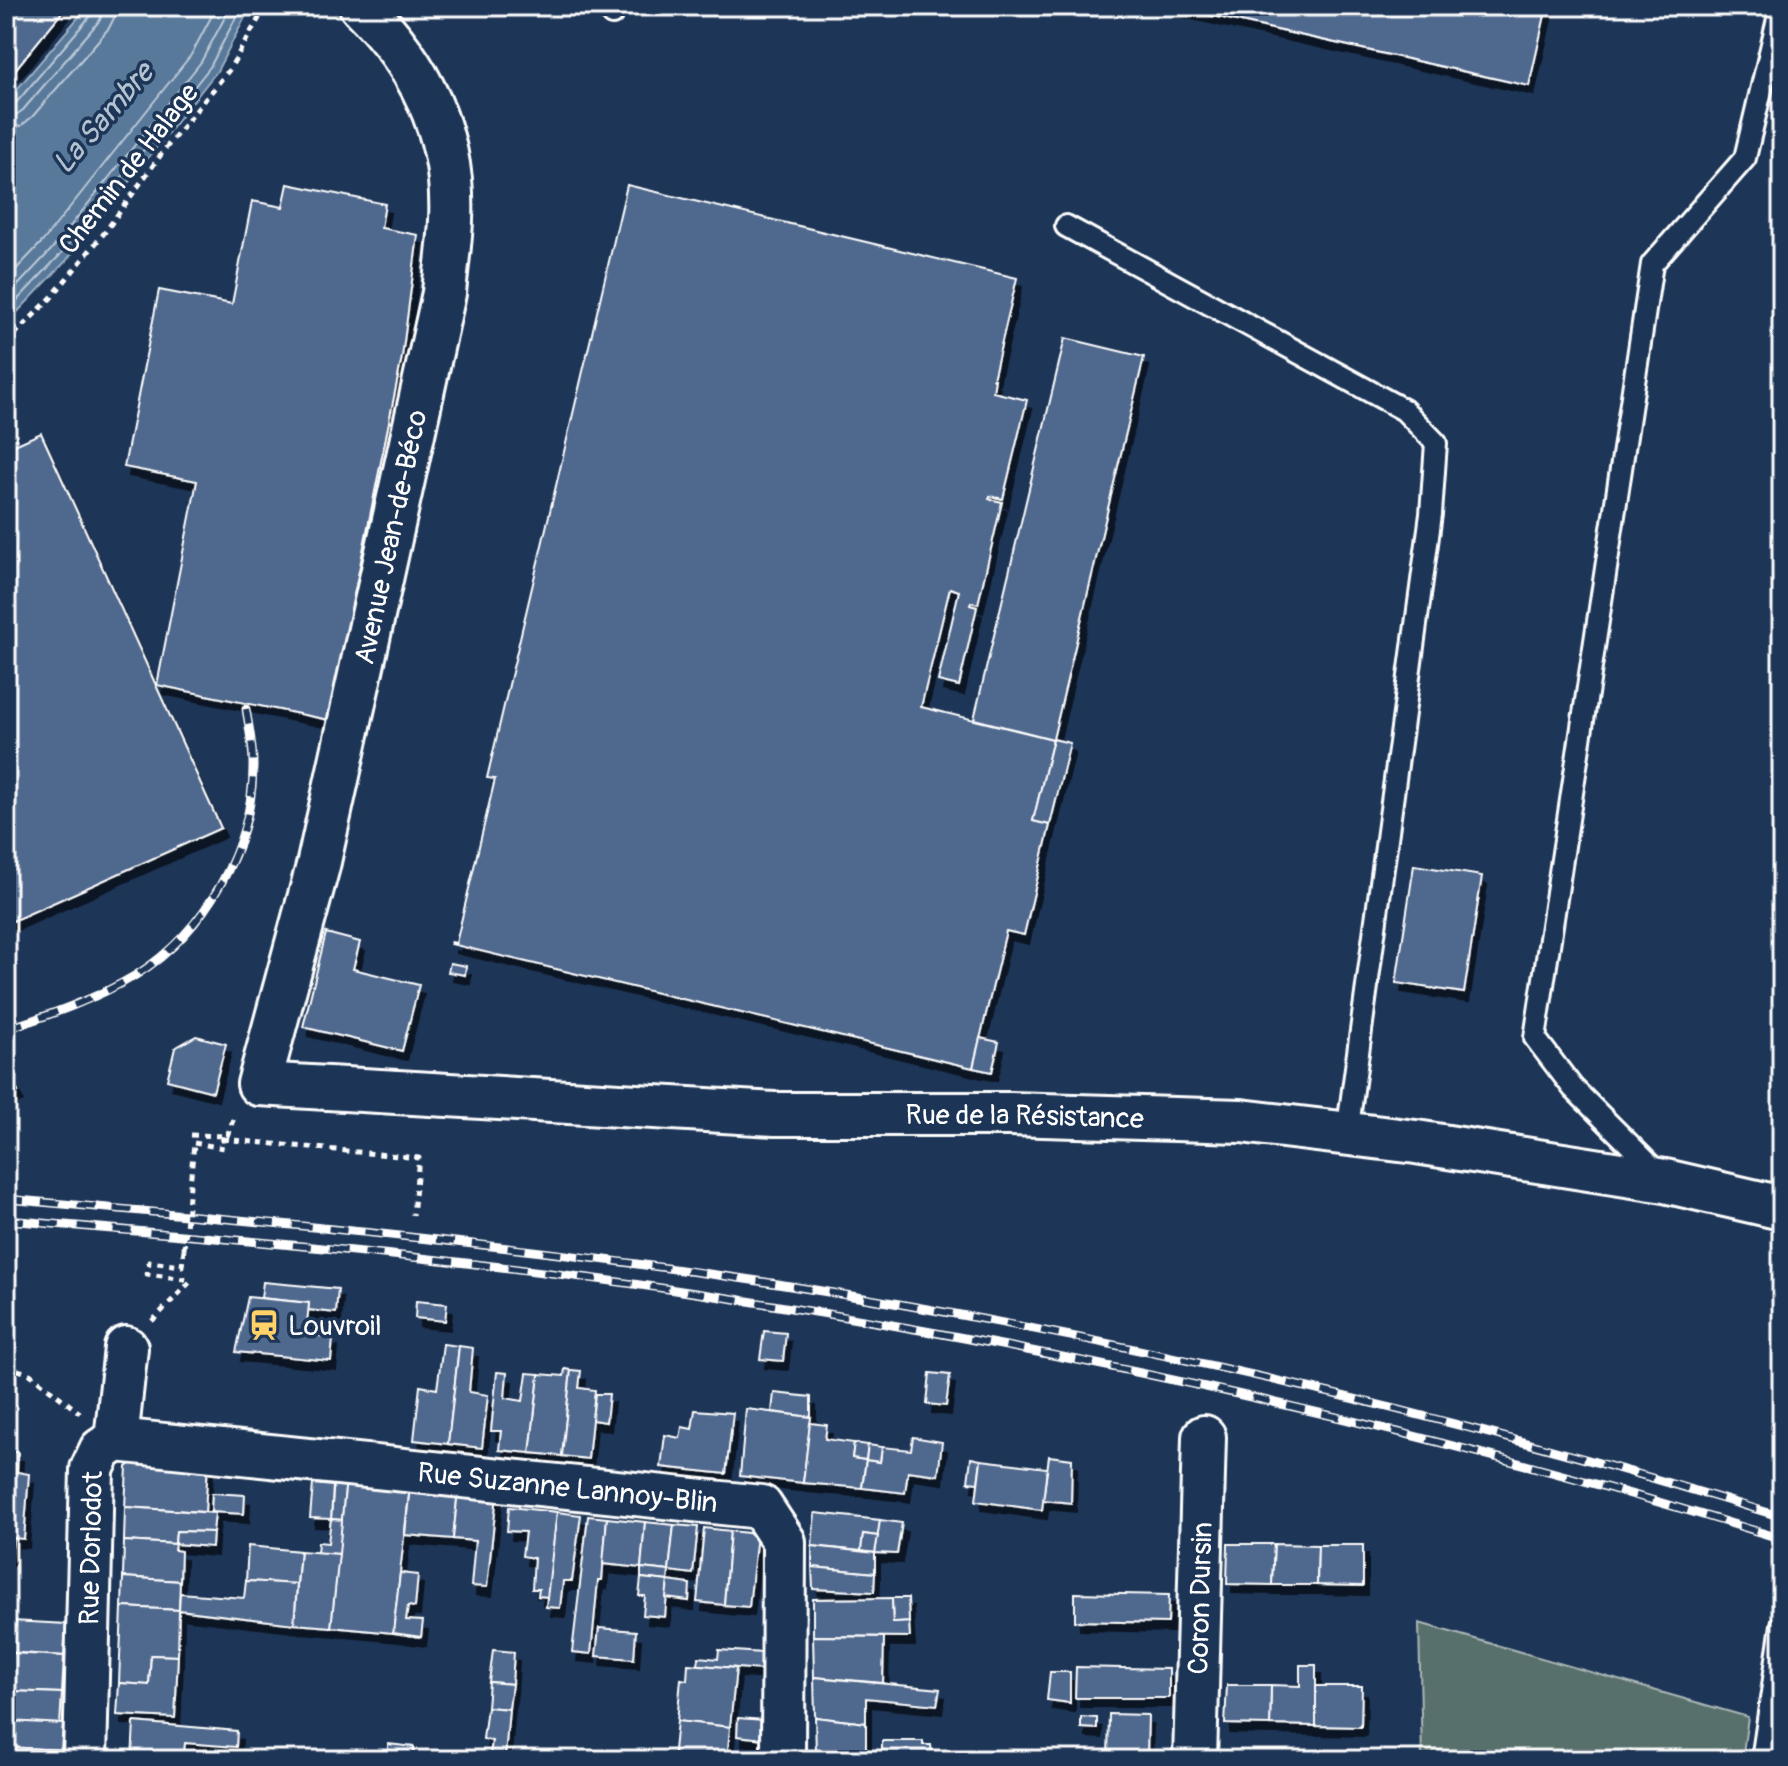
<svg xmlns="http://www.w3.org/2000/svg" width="1788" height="1766" viewBox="0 0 1788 1766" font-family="Pangolin,sans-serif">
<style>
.green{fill:#586f6c;stroke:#acb7b6;stroke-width:2}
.water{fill:#58799a;stroke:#9bafc2;stroke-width:2}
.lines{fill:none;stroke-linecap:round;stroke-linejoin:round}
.shore{stroke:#bcc9d7;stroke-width:2}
.building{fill:#4f678d;stroke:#fff;stroke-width:2;filter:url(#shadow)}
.lane-casing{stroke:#fff;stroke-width:26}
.street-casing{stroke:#fff;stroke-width:48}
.path{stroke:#fff;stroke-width:5;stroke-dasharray:6 6;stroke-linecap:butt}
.lane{stroke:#1d3557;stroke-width:20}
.street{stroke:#1d3557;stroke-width:42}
.rail-casing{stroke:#fff;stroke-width:9}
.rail{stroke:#1d3557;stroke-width:6;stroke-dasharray:18;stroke-linecap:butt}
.path-bridge{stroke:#fff;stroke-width:5;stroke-dasharray:6 6;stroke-linecap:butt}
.labels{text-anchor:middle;stroke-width:7;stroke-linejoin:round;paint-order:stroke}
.street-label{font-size:28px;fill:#fff;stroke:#1d3557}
.poi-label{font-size:28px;fill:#fff;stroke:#1d3557;text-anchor:start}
.water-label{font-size:30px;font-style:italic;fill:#b4c3d2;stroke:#1d3557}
</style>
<defs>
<filter id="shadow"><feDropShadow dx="5" dy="9" stdDeviation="0" flood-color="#0009"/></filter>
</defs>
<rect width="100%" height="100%" fill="#1d3557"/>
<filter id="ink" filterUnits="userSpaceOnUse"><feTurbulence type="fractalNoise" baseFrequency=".0125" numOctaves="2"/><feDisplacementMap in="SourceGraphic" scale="16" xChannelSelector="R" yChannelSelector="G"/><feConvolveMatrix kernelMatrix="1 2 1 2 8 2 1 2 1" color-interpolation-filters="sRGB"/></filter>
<g filter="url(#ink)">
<!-- green -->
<polygon class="green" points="1419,1623 1748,1717 1742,1760 1422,1760"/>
<!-- water -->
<polygon class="water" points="88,6 251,6 217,71 66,261 6,324 6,102"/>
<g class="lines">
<!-- shore -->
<g class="shore">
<polyline points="6,106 16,103 92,14 94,6"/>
<polyline points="6,116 16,115 23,110 100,20 104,6"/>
<polyline points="6,128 21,126 32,117 109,28 115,16 116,6"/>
<polyline points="6,280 43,241 191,55 217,6"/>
<polyline points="6,298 52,249 201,62 231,6"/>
<polyline points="6,312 60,255 210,67 242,6"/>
</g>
</g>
<!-- building -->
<g class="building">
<polygon points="6,6 67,6 6,81"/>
<polygon points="1169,6 1547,6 1529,86"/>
<polygon points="288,184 385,204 381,228 418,235 402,357 329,720 157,685 197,481 124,467 159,290 232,304 252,201 283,207"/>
<polygon points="627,185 1017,278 993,379 995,379 993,392 1027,400 1003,499 990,496 989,499 1002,502 978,604 971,602 970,605 977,607 959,686 938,681 959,591 950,588 921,707 1053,739 1033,821 1050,825 1024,935 1006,931 973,1068 451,944 451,942 456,943 495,779 487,778"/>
<polygon points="1065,338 1144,357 1053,739 974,719"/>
<polygon points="41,433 221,828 6,924 6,449"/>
<polygon points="1053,739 1070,743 1050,825 1033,821"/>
<polygon points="1414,865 1482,876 1464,993 1396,983"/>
<polygon points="326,933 360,942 353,969 419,985 402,1051 303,1027"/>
<polygon points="450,963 466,966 465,975 448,972"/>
<polygon points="196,1036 226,1044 213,1092 167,1080 175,1048"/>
<polygon points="980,1038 999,1042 992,1072 973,1068"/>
<polygon points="12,1078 18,1092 6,1098 6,1081"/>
<polygon points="263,1282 338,1289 336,1313 308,1310 309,1303 261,1298"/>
<polygon points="248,1297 309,1303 306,1334 333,1338 331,1361 236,1352"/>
<polygon points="416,1301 447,1304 445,1321 415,1318"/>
<polygon points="764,1331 786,1333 783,1361 760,1359"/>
<polygon points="443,1344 459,1346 448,1444 414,1440 420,1386 437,1389"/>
<polygon points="459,1346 473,1348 469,1392 488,1395 482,1448 448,1444"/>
<polygon points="565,1369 571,1370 562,1456 530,1453 539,1374 564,1376"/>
<polygon points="571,1370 581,1371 579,1388 595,1390 588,1459 562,1456"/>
<polygon points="497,1372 507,1373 505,1398 523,1401 527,1373 539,1374 530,1453 499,1450 501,1431 491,1431"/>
<polygon points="930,1373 950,1375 946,1406 927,1404"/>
<polygon points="774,1393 811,1397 811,1417 772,1412"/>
<polygon points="595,1394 609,1394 606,1422 592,1420"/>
<polygon points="746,1409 811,1417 803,1483 740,1476"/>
<polygon points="695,1410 733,1413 726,1474 661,1467 665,1435 680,1438 682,1427 692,1429"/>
<polygon points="810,1423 827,1425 825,1439 854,1443 852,1458 866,1460 862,1488 803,1483"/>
<polygon points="913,1437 942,1442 938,1475 908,1471 905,1493 862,1488 866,1460 880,1462 882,1447 911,1450"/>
<polygon points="854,1443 868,1445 866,1460 852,1458"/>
<polygon points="868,1445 882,1447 880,1462 866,1460"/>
<polygon points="6,1452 18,1452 17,1472 29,1474 24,1539 13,1538 11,1558 6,1557"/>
<polygon points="1049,1456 1072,1459 1071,1503 1043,1500"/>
<polygon points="971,1458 981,1460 978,1483 968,1482"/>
<polygon points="136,1460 208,1464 205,1512 125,1507 127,1467"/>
<polygon points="981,1460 1047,1468 1042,1510 976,1501"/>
<polygon points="334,1478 346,1479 342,1520 331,1519"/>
<polygon points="346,1479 410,1486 393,1633 331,1627"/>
<polygon points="313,1484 333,1486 331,1519 310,1518"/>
<polygon points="410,1486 458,1490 453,1539 405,1535"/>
<polygon points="458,1490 497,1494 487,1587 471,1586 475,1541 453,1539"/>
<polygon points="212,1493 245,1495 244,1514 211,1512"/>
<polygon points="125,1507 215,1513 213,1532 176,1531 175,1544 124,1541"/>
<polygon points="509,1507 557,1512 548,1597 538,1596 539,1589 532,1589 534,1558 522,1556 525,1532 507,1531"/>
<polygon points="557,1512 581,1515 572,1581 563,1581 560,1608 546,1607"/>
<polygon points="815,1513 880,1520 878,1536 863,1534 861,1551 812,1546"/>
<polygon points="588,1516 607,1518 602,1580 598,1580 591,1654 572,1652"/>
<polygon points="607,1518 645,1522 641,1568 603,1564"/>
<polygon points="331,1519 342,1520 339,1554 317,1553 318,1542 328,1543"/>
<polygon points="880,1520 902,1523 897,1554 875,1553"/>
<polygon points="645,1522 674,1525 669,1571 641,1568"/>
<polygon points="674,1525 698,1527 693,1574 669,1571"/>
<polygon points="704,1528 730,1531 724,1605 697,1602"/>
<polygon points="176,1531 213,1532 212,1547 175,1544"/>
<polygon points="730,1531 757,1534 749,1607 724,1605"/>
<polygon points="863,1534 878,1536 875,1553 861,1551"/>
<polygon points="124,1541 175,1544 174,1550 181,1551 180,1581 123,1577"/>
<polygon points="1228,1544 1274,1544 1272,1585 1227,1584"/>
<polygon points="1274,1544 1318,1545 1317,1585 1272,1585"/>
<polygon points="1318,1545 1363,1545 1363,1586 1317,1585"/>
<polygon points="248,1546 300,1551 297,1584 246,1581"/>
<polygon points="812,1546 875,1553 875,1573 812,1567"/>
<polygon points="300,1551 339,1554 331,1627 294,1624"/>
<polygon points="812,1567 875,1573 874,1592 813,1589"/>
<polygon points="641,1568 669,1571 668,1581 641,1578"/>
<polygon points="400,1573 418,1575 415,1607 408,1606 406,1620 423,1621 421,1637 393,1633"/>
<polygon points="123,1577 180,1581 179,1610 122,1607"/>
<polygon points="641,1578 668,1581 665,1617 643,1615 645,1596 639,1596"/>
<polygon points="246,1581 297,1584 294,1624 179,1610 180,1593 244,1598"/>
<polygon points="668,1581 690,1584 689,1601 666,1598"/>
<polygon points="1075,1593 1169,1595 1168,1623 1075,1621"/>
<polygon points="892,1598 893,1623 909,1622 910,1637 813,1636 813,1599"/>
<polygon points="892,1598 908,1598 909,1622 893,1623"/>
<polygon points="122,1607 179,1610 178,1656 151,1655 149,1685 119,1683"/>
<polygon points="12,1621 66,1624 64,1656 6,1652 6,1638 12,1639"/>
<polygon points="599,1628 636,1631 634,1659 596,1656"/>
<polygon points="813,1636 884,1637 883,1683 814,1677"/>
<polygon points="493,1650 514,1652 512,1684 489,1682"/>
<polygon points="719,1650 763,1653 763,1670 698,1665 699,1657 718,1659"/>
<polygon points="11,1653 64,1656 62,1693 9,1691"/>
<polygon points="151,1655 178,1656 175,1718 117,1715 119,1683 149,1685"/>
<polygon points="688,1664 736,1668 730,1727 677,1721 681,1679 687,1680"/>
<polygon points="1300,1665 1316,1665 1316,1726 1270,1725 1271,1685 1300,1686"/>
<polygon points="1076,1667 1169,1669 1169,1698 1075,1698"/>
<polygon points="1050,1672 1070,1672 1070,1703 1047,1700"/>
<polygon points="814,1677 940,1689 937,1705 866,1698 866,1723 815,1717"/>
<polygon points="489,1682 512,1684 509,1709 487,1707"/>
<polygon points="1227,1685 1271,1685 1270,1725 1225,1724"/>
<polygon points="1316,1686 1362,1686 1361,1727 1316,1726"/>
<polygon points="9,1691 62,1693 60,1725 8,1721"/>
<polygon points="487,1707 509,1709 505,1757 490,1755 492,1741 483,1739"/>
<polygon points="1109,1714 1148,1715 1147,1756 1156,1756 1156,1760 1108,1760"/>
<polygon points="815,1717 866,1723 866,1757 816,1752"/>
<polygon points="1081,1717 1097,1718 1097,1729 1081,1728"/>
<polygon points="738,1718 764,1720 764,1739 737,1736"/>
<polygon points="8,1721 63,1724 61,1750 7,1747"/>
<polygon points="677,1721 730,1727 727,1760 673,1760"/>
<polygon points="134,1722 237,1731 236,1747 185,1743 183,1760 132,1760"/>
<polygon points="882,1741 923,1741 923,1745 931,1745 932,1755 882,1756"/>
<polygon points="388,1744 414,1747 414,1760 388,1760"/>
<polygon points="6,1747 61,1750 60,1760 6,1760"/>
<polygon points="923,1755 923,1760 882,1760 882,1756"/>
</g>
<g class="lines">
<defs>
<g id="lane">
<polyline points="608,6 612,14"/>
<polyline points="1066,226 1404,410 1436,443 1431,514 1347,1134"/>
<polyline points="1660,1175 1573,1088 1535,1038 1652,264 1745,158 1781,6"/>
<polyline points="1762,1760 1782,1625"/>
</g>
<g id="street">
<path id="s1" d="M361 6C421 65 455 135 451 220 450 244 446 269 444 293L318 866 259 1084 775 1114H1010L1241 1121 1416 1142 1665 1181 1782 1208"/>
<path id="s2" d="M116 1440 761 1507 784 1542 783 1760"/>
<path id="s3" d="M85 1760 92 1469 101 1450 116 1440 126 1348"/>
<path id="s4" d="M1195 1760 1204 1437"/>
</g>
</defs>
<!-- lane casing -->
<use href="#lane" class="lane-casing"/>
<!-- street casing -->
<use href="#street" class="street-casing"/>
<!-- path -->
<g class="path">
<polyline points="6,343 50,299 105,232 165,149 229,70 266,6"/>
<polyline points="191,1135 227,1136 235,1115"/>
<polyline points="223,1139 419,1158 413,1215"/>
<polyline points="194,1143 224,1148 223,1139 220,1138"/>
<polyline points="184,1249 182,1266 149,1262 147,1274 192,1280"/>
<polyline points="152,1321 192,1280"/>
<polyline points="6,1366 30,1374 80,1413"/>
</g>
<!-- lane -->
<use href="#lane" class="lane"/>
<!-- street -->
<use href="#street" class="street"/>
<defs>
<g id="rail">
<path d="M6 1029C50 1015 96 999 136 975 205 932 254 846 253 764 253 746 249 727 246 709"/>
<path d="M6 1199C259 1221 513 1244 765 1282 1109 1335 1450 1414 1782 1517"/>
<path d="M6 1220C229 1239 453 1257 675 1290 1050 1345 1420 1427 1782 1539"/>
</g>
</defs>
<!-- rail casing -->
<use href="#rail" class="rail-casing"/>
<!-- rail -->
<use href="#rail" class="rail"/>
<!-- path-bridge -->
<polyline class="path-bridge" points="184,1249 194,1143"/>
</g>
</g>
<!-- icons -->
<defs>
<symbol id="station-bare" viewBox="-9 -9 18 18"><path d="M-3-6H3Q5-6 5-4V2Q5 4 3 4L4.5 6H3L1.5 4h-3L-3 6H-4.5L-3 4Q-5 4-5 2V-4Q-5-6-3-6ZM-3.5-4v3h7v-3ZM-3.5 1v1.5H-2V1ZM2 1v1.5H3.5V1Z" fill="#ffd166" stroke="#1d3557" stroke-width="2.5" paint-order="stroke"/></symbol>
</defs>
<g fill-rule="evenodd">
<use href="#station-bare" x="242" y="1303" width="44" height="44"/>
</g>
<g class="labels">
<!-- street labels -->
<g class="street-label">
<text transform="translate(128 168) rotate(-52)" y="10">Chemin de Halage</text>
<text transform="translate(390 537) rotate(-78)" y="10">Avenue Jean-de-Béco</text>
<text dy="10" stroke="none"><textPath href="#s1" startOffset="1892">Rue de la Résistance</textPath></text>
<text dy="10" stroke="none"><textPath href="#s2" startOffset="454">Rue Suzanne Lannoy-Blin</textPath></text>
<text dy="10" stroke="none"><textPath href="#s3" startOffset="212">Rue Dorlodot</textPath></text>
<text dy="10" stroke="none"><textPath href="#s4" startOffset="162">Coron Dursin</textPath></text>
</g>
<!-- poi labels -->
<g class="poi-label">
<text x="288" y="1335">Louvroil</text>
</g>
<!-- water labels -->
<g class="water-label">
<text transform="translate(103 118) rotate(-49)" y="10">La Sambre</text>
</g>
</g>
<!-- margin -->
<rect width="1788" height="1766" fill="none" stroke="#1d3557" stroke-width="32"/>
<rect x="16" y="16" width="1756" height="1734" fill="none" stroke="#fff" stroke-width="3" filter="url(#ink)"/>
</svg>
